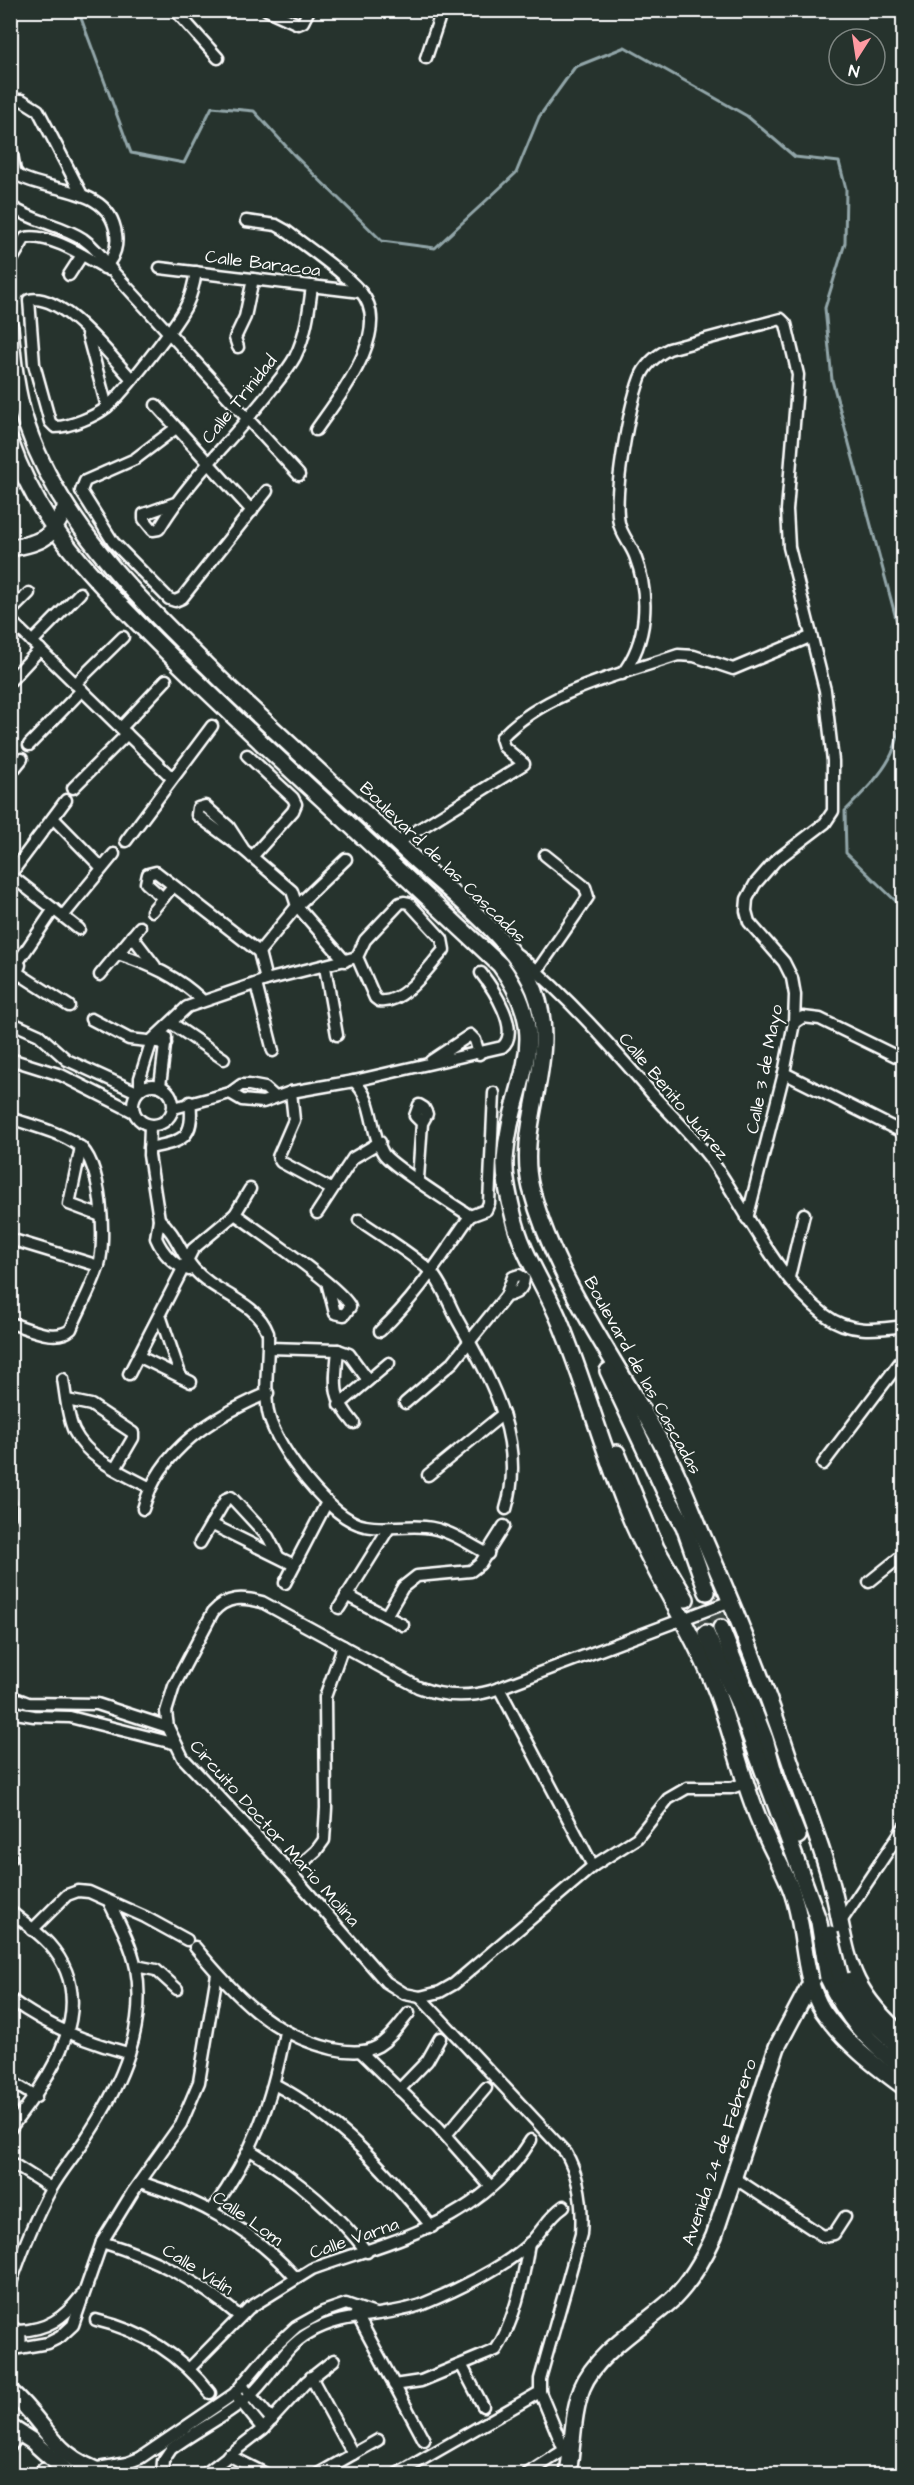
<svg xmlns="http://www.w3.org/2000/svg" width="914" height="2485" viewBox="0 0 914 2485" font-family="'Architects Daughter',sans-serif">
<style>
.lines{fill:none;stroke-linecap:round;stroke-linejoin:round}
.stream{stroke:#92a6a9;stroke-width:3}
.secondary-tunnel{stroke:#3c4742;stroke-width:15;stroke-dasharray:15 8;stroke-linecap:butt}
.street-casing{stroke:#fff;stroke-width:15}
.secondary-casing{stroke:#fff;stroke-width:20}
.street{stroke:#26332d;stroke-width:10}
.secondary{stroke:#26332d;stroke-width:15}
.secondary-bridge-casing{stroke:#fff;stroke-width:20;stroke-linecap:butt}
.secondary-bridge{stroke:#26332d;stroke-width:15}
.labels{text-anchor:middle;stroke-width:4.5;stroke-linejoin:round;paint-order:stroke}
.street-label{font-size:18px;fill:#fff;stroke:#26332d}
</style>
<rect width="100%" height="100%" fill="#26332d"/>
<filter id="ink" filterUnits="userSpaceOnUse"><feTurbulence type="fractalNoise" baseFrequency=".0167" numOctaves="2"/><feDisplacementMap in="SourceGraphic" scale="12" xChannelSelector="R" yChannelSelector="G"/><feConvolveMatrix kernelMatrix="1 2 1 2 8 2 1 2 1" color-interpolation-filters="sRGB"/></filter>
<g filter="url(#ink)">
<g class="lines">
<!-- stream -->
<g class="stream">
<polyline points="78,10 131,153 184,163 212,107 254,111 295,156 382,241 435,248 516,173 539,117 575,67 625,47 747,116 795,157 839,162 846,189 845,243 825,308 832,380 904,648"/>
<path d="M904 696C899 758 887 768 845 811L846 853 904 909"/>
</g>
<!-- secondary-tunnel -->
<g class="secondary-tunnel">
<polyline points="707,1592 721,1628"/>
<polyline points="686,1599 706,1633"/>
</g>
<defs>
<g id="street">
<polyline points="175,10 218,58"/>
<polyline points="267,10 298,24 303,22 308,12"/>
<polyline points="426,58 442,10"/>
<polyline points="10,100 22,100 38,110 81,193"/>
<path d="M10 142 15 171 19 176C51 193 110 186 116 234 118 247 113 259 104 268"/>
<path d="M10 206C33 222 60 224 83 239 96 248 105 261 115 274L299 475"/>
<path d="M246 221 276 225 285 230C309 249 339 268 360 291 395 329 338 398 316 430"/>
<path d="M10 263 25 238C49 232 89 259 109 270"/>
<polyline points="160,268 361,292"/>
<polyline points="69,275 82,255"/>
<polyline points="87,333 107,407"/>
<polyline points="238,347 235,338 245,317 253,279"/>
<path d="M131 378C110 356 62 292 29 300L34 364 50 422 55 427C70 427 96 416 107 407 123 394 179 322 187 304 192 294 194 283 196 272"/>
<polyline points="156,405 252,511"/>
<polyline points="176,428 135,459 85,481 81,491 113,542 169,599 175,601 182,598 267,491"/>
<path d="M175 503 144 514V519L153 530 159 529C189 479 232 440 268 394 277 382 288 370 295 357 306 335 309 310 312 286"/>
<polyline points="10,612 29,593"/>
<polyline points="10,620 172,778"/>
<polyline points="32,642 80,593"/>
<path d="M622 674C648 641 650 595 635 556 631 545 621 534 619 523 613 492 629 408 640 378 645 365 657 355 669 349L781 319 786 324 798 375 787 510 789 547 825 690 833 761V811L825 823 775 861 755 884 747 899 746 911 749 922 784 962 792 978 795 995 794 1023 784 1073 747 1219"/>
<polyline points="10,681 40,649"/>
<polyline points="75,684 123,637"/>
<polyline points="121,728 166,680"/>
<polyline points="29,745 82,690"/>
<polyline points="247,755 293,798 296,804 293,811 252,857"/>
<polyline points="10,774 22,759"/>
<polyline points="73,788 127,734"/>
<polyline points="66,800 10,875 79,929"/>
<polyline points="53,818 102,868"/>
<polyline points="126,841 212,726"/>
<path d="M397 843 524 764 504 747 501 738C545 691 619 675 678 655L694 656 733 669 810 637"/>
<polyline points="244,850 229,827 205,806 198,808 197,815 244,850 292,891 297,906 345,961"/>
<polyline points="163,898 146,883 148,874 156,872 259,952 266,980"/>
<path d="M404 902 409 903 442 939 444 950C429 966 404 1005 379 1001L375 998 357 957 365 940 400 903Z"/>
<polyline points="152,911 173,886"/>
<polyline points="63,916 114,854"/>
<polyline points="132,936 155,966"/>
<polyline points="259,952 297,906 346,859"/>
<path d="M118 954C151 965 177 976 202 1000"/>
<path d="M518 955C568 997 612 1047 654 1096 673 1117 695 1138 712 1161 748 1212 774 1275 825 1315 848 1333 876 1330 904 1326"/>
<polyline points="10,965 20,959 54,909"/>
<polyline points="325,967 337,1035"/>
<polyline points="10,968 69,1006"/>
<polyline points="537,971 588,897 585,887 545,855"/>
<polyline points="100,975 140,927"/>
<polyline points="256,984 273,1051"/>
<polyline points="10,988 20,965"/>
<polyline points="91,1019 129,1039 166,1043"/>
<polyline points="10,1022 39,1035 67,1060 137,1092"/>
<polyline points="171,1023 224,1059"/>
<polyline points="794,1023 803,1017 820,1019 904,1060"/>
<polyline points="10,1059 61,1075 134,1112"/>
<polyline points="431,1061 470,1035 475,1040 479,1054"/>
<polyline points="784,1073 904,1133"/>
<path d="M354 1081C375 1101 369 1130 383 1153 390 1165 454 1205 470 1216"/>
<circle cx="153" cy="1105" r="20"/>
<polyline points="160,1086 166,1037"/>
<polyline points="140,1089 140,1078 152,1040 187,1007 266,980 357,957"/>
<polyline points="291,1092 294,1120 278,1157 281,1162 331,1189"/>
<path d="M230 1093 242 1100 263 1102 291 1092 354 1081 502 1047C522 1031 492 987 481 973"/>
<polyline points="174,1108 230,1093 241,1085 249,1085 265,1088 274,1096"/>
<path d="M10 1118C33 1126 60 1132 79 1146 102 1162 106 1240 99 1265 92 1287 80 1308 71 1329 56 1343 28 1328 10 1323"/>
<path d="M150 1126 149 1155 159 1219 156 1238C162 1252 174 1266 189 1270"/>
<polyline points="81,1147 69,1204 101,1216"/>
<path d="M149 1148C182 1142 195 1138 190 1102"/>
<polyline points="418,1179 422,1123 427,1114 424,1108 419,1105 415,1116 422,1123"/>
<polyline points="317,1213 353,1158 380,1142"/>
<path d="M235 1214C253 1227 347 1292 350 1307L344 1315 335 1313 328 1286"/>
<polyline points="470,1216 486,1210 489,1203 494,1093"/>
<path d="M159 1219C176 1233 181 1254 194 1269 216 1295 255 1299 268 1333 269 1357 263 1394 269 1416 277 1448 331 1520 365 1526 385 1530 405 1525 425 1527 448 1529 467 1543 488 1554"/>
<path d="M359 1220C380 1235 413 1254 430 1271 442 1283 449 1305 457 1319 490 1379 527 1439 506 1509"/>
<polyline points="10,1239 99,1266"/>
<polyline points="789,1277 804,1214"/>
<polyline points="160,1315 181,1377"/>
<path d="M380 1331C416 1298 442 1256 470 1216"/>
<polyline points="269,1348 338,1350 349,1354 368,1380"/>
<path d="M338 1350C335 1384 331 1396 354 1423"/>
<polyline points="140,1357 191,1382"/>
<polyline points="129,1374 193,1249 235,1214 250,1189"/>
<path d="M63 1379C66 1396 67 1416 74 1431 88 1459 122 1473 149 1487"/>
<polyline points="67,1400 91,1405 133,1433 133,1438 115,1469"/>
<path d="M405 1403 453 1362 506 1296 513 1277 519 1275 524 1278C523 1290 517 1294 506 1296"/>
<polyline points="339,1405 389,1363"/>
<polyline points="823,1464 904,1357"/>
<polyline points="428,1475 503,1414"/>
<polyline points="10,1502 10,1516"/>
<path d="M143 1509C160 1448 213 1417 268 1393"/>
<polyline points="211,1524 294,1565"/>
<polyline points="200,1543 226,1499 231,1497 268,1537 278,1556"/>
<polyline points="869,1582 904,1554"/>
<polyline points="285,1583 327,1502"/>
<polyline points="346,1595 403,1625"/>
<path d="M731 1601 491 1691C466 1698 443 1697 418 1687L262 1602C243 1597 227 1596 213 1612L174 1686 166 1712 168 1727 183 1758 291 1873 386 1982 405 1994 420 1997 440 1992 454 1984 593 1866 637 1838 668 1799 687 1788H731L745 1783"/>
<polyline points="339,1608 389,1528"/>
<polyline points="386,1616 403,1587 417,1576 471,1571 480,1564 504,1526"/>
<polyline points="499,1688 593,1866"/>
<polyline points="10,1696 28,1703 97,1704 168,1727"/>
<polyline points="10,1712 34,1716 70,1717 173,1743"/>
<polyline points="10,1858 11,1858"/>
<polyline points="291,1873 316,1851 324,1840 326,1808 325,1697 343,1646"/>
<path d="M10 1911C23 1922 38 1932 49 1944 103 2005 50 2077 10 2129"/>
<polyline points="840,1923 904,1827"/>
<polyline points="32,1930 67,1895 78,1891 89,1892 145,1917 187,1940"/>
<path d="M195 1947C234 1994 271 2035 333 2049 347 2052 364 2054 378 2046 391 2038 400 2024 409 2013"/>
<polyline points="136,1966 156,1970 177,1989"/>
<path d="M420 1997 566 2153C580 2178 583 2206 581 2234L540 2379V2392L564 2450"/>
<path d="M10 1999C47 2026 85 2042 128 2053"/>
<polyline points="361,2052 438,2127 490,2186"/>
<polyline points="10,2081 36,2097"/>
<path d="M274 2084C339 2118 386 2171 432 2227"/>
<polyline points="399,2090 427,2061 440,2038"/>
<polyline points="446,2135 486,2088"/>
<path d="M250 2150C295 2178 335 2210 367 2252"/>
<polyline points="10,2162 51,2188"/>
<polyline points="733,2177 823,2236 834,2234 845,2217"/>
<path d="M140 2182C201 2201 253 2230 296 2278"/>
<path d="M212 2210C254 2153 272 2101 285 2032"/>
<path d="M102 2242C157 2259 195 2279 239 2316"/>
<path d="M10 2286C21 2253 34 2220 51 2189 62 2169 78 2152 90 2132 121 2084 147 2027 136 1968 132 1947 120 1924 110 1904"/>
<polyline points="356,2313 424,2440"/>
<path d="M96 2320C143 2331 181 2355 210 2393"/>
<path d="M10 2326C24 2332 24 2347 10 2353"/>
<path d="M18 2331C47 2330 64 2318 81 2296"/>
<polyline points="19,2348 48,2343 60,2337 73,2325 102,2242 132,2193 181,2124 199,2082 217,1974"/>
<polyline points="462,2366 483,2406"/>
<path d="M189 2369 249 2308 312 2269C396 2239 480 2223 531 2140"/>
<polyline points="311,2377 353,2454"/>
<path d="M394 2385 421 2381 496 2350C514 2323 524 2276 529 2243"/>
<polyline points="247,2391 272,2420"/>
<polyline points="237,2397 263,2429"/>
<polyline points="10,2447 21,2433"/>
<polyline points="228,2455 266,2474"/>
<polyline points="98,2468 127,2463 140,2458 234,2394 271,2350 296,2327 323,2312 346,2304 375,2314"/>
<polyline points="39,2474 43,2469"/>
<path d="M162 2474 163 2461 171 2449C195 2431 223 2418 247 2398 271 2379 281 2349 309 2333 344 2312 386 2318 423 2304 455 2291 505 2267 530 2243 542 2231 549 2216 564 2206"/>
<polyline points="205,2474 263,2429 306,2382 334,2360"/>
<polyline points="318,2474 378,2440"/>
<polyline points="397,2474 540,2392"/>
<polyline points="527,2474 569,2447"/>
</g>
<g id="secondary">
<path d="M10 327C13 360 16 394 27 426 60 522 135 595 206 665 273 731 344 793 412 857 450 892 506 934 530 980 566 1051 514 1120 531 1188 557 1287 622 1367 668 1456 682 1482 692 1511 704 1539 738 1616 768 1693 794 1773 806 1808 820 1842 830 1878 850 1953 840 1981 904 2037"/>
<path d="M10 441C38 521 82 566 140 625 180 666 222 705 264 745 343 818 422 892 500 965 557 1043 510 1080 505 1160 504 1178 509 1197 513 1214 521 1253 545 1285 560 1322 586 1386 604 1454 631 1519 656 1578 693 1631 716 1690 734 1738 744 1789 766 1836 775 1857 788 1876 794 1898 806 1934 802 1978 823 2011 844 2042 874 2065 904 2087"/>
<path d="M10 548C43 543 53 537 66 506"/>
<polyline points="608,1371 665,1492 684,1526 707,1592"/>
<polyline points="617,1453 656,1548 686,1599"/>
<polyline points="721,1628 765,1739 776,1780 798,1836"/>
<polyline points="706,1633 737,1700 819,1922"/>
<polyline points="840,1975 853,2003 904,2052"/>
<path d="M828 1978C845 2017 870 2044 904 2069"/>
<path d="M10 2391C49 2426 52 2457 107 2474"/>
<polyline points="10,2427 32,2441 69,2474"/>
<path d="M568 2474C573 2446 572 2414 582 2388 597 2351 647 2324 674 2298 692 2280 704 2258 714 2236L777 2047 814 1977"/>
</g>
</defs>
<!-- street casing -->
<use href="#street" class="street-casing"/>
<!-- secondary casing -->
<use href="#secondary" class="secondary-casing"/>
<!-- street -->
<use href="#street" class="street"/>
<!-- secondary -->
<use href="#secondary" class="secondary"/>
<defs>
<g id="secondary-bridge">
<polyline points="819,1922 828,1978"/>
<polyline points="830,1934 840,1975"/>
</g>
</defs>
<!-- secondary-bridge casing -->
<use href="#secondary-bridge" class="secondary-bridge-casing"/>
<!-- secondary-bridge -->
<use href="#secondary-bridge" class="secondary-bridge"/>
</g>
</g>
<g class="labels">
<!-- street labels -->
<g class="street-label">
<text transform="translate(263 263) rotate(7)" y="6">Calle Baracoa</text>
<text transform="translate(239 399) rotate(-51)" y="6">Calle Trinidad</text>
<text transform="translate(443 862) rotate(44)" y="6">Boulevard de las Cascadas</text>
<text transform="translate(764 1069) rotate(-79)" y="6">Calle 3 de Mayo</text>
<text transform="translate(674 1096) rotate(50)" y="6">Calle Benito Juárez</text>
<text transform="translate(643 1375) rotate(61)" y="6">Boulevard de las Cascadas</text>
<text transform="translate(275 1833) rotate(48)" y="6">Circuito Doctor Mario Molina</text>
<text transform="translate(719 2152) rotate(-71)" y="6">Avenida 24 de Febrero</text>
<text transform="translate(248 2218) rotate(35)" y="6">Calle Lom</text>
<text transform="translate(354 2238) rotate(-19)" y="6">Calle Varna</text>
<text transform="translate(198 2269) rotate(32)" y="6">Calle Vidin</text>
</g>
</g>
<!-- margin -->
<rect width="914" height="2485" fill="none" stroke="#26332d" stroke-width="36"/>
<rect x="18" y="18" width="878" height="2449" fill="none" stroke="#fff" stroke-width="2" filter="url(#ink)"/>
<!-- north arrow -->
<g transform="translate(857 57) rotate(192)"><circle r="28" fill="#26332d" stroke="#7d8581" stroke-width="1.5"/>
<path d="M0-4.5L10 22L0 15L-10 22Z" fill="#ff9aa2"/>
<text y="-9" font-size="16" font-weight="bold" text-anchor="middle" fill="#ffffff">N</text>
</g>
</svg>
